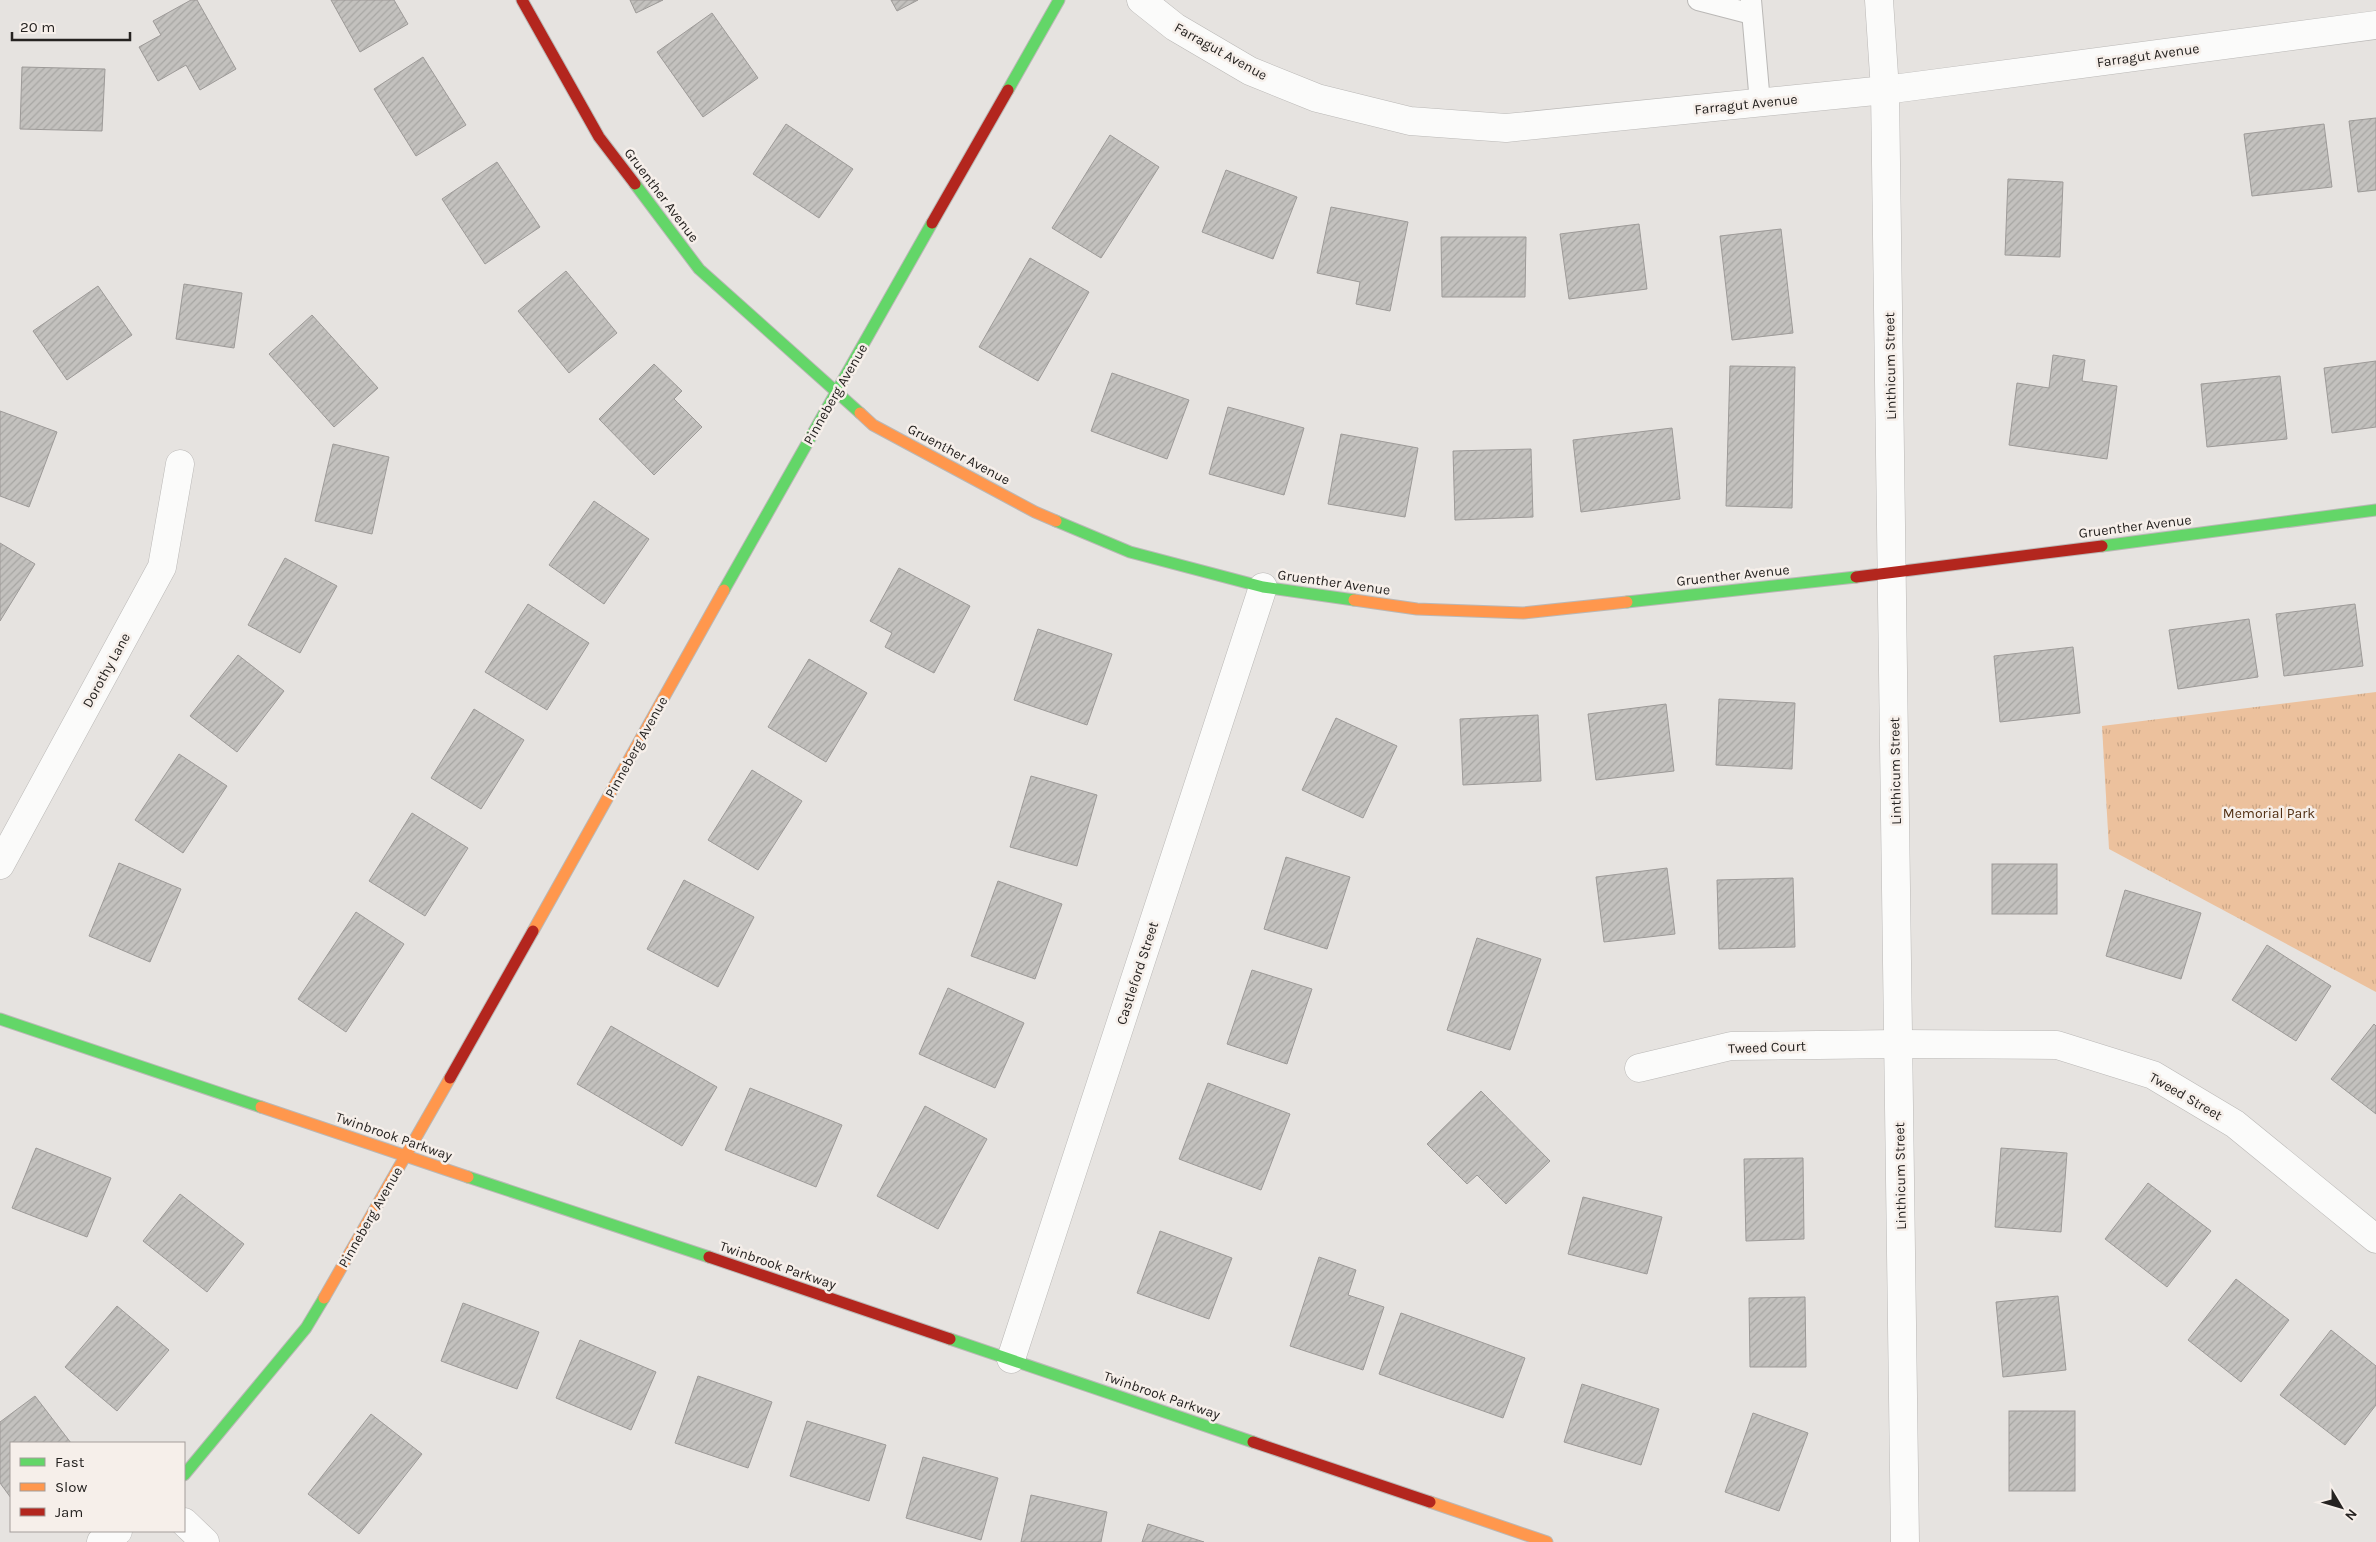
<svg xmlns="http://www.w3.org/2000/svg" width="2376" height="1542" viewBox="0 0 2376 1542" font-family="Karla,sans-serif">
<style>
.park{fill:url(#park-tufts)}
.building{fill:url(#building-hatch);stroke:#9d9a98}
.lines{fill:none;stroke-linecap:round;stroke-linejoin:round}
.lane-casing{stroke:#bab8b6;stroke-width:22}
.street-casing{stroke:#bab8b6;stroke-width:29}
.fast-casing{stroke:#bab8b6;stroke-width:13}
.slow-casing{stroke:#bab8b6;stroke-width:13}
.jam-casing{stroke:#bab8b6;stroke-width:13}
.lane{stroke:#fbfbfa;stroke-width:20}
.street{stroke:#fbfbfa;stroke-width:28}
.fast{stroke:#63d668;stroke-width:11}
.slow{stroke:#ff974d;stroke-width:11}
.jam{stroke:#b3261e;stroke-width:11}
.labels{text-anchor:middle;stroke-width:5;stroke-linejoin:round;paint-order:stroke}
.street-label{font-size:14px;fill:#262321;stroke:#f6efea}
.park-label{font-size:14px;fill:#512f13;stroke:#f6efea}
</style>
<defs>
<pattern id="park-tufts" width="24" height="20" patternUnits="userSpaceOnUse" patternTransform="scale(1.25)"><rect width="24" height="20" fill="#ecc19d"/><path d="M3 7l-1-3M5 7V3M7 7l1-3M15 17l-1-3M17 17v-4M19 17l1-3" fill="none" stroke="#caa687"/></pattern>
<pattern id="building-hatch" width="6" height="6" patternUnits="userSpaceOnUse" patternTransform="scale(1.25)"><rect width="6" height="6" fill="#c3c1be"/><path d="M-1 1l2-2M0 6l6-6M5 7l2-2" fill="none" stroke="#a7a6a3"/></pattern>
</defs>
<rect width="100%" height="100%" fill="#e6e3e0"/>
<!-- park -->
<polygon class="park" points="2376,692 2376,992 2109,849 2102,726"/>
<!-- building -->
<g class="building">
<polygon points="191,0 197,0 236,69 200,90 186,65 158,81 139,47 161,35 153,21"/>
<polygon points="331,0 394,0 408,24 360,52"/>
<polygon points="630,0 663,0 636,13"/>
<polygon points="891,0 918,0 897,11"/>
<polygon points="712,13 758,78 703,117 657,52"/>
<polygon points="423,57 466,125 416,156 374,89"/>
<polygon points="22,67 105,69 102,131 20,129"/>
<polygon points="2376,118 2376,190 2358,192 2349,121"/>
<polygon points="786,124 853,169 819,218 753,174"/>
<polygon points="2324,124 2332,187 2252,196 2244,134"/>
<polygon points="1110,135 1159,167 1101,258 1052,228"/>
<polygon points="497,162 540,227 485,264 442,199"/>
<polygon points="1226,170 1297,197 1273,259 1202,232"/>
<polygon points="2008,179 2063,182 2060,257 2005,255"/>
<polygon points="1331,207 1408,222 1390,311 1356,304 1360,282 1317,273"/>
<polygon points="1639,224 1647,289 1569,299 1560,234"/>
<polygon points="1781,229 1793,333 1732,340 1720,236"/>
<polygon points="1441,237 1526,237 1525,297 1442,297"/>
<polygon points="1030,258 1089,292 1038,381 979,347"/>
<polygon points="566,271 617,333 569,373 518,311"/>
<polygon points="184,284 242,293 234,348 176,339"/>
<polygon points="98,286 132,335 67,380 33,331"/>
<polygon points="312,315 378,388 334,427 269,354"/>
<polygon points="2053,355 2085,360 2082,381 2117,386 2107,459 2009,445 2017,383 2049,388"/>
<polygon points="2376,361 2376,427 2332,433 2324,368"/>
<polygon points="654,364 682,391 674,399 702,427 654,475 599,419"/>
<polygon points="1730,366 1795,367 1792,508 1726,506"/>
<polygon points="1112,373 1189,400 1167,459 1091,431"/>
<polygon points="2280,376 2287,439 2207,447 2201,384"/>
<polygon points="1228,407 1304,428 1284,495 1209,474"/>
<polygon points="0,411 57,432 29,507 0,496"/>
<polygon points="1672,428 1680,499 1581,512 1573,440"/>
<polygon points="1341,434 1418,448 1405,517 1328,504"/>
<polygon points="333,444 389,457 372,534 315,521"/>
<polygon points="1531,449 1533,517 1455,520 1453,451"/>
<polygon points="594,501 649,539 604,604 549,565"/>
<polygon points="0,543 35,564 0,621"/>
<polygon points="285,558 337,586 300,653 248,625"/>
<polygon points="899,568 970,606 934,673 885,647 892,633 870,621"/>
<polygon points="528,604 589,643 547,710 485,672"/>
<polygon points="2355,604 2363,666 2284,676 2276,614"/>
<polygon points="2249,619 2258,677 2178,689 2169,630"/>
<polygon points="1038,629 1112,654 1087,725 1014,700"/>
<polygon points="2073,647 2080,713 2000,722 1994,656"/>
<polygon points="238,655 284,691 237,752 190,716"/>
<polygon points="809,659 867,693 826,762 768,727"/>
<polygon points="1719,699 1795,703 1792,769 1716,765"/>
<polygon points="1666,704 1674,771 1596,780 1588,714"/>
<polygon points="474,709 524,740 481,809 431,778"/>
<polygon points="1538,715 1541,781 1463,785 1460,719"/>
<polygon points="1336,718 1397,746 1363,818 1302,790"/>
<polygon points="179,754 227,786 183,853 135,820"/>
<polygon points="752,770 802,801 758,870 708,840"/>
<polygon points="1031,776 1097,795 1077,866 1010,847"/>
<polygon points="412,813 468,848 425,916 369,881"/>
<polygon points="1286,857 1350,877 1327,949 1264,929"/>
<polygon points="119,863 181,889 150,962 89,936"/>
<rect x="1992" y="864" width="65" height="50"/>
<polygon points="1667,868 1675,934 1604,942 1596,877"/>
<polygon points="1793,878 1795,947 1719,949 1717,880"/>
<polygon points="684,880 754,917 718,987 647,949"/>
<polygon points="998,881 1062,904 1035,979 971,956"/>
<polygon points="2125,890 2201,913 2181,979 2106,956"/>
<polygon points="356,912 404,944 346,1032 298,999"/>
<polygon points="1477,938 1541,959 1510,1050 1447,1030"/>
<polygon points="2267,945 2331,986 2296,1041 2232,1000"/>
<polygon points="1252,970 1312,989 1287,1064 1227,1044"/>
<polygon points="948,988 1024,1023 995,1088 919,1054"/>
<polygon points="2374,1024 2376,1026 2376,1114 2331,1079"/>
<polygon points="611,1026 717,1087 682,1146 577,1084"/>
<polygon points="1208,1083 1290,1114 1261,1190 1179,1159"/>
<polygon points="750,1088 842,1125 816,1187 725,1150"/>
<polygon points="1481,1091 1550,1161 1506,1204 1477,1175 1467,1184 1427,1144"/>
<polygon points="925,1106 987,1139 938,1229 877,1196"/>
<polygon points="36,1148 111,1178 87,1237 12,1208"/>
<polygon points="2001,1148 2067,1153 2061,1232 1995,1227"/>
<polygon points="1803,1158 1804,1239 1746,1241 1744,1159"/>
<polygon points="2148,1183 2211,1231 2167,1287 2105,1239"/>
<polygon points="180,1194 244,1244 207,1292 143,1241"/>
<polygon points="1583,1197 1662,1217 1647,1274 1568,1254"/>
<polygon points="1160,1231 1232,1258 1209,1319 1137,1293"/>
<polygon points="1319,1257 1356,1270 1348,1295 1384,1307 1363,1370 1290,1346"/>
<polygon points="2236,1279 2289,1320 2241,1382 2188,1340"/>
<polygon points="2058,1296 2066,1370 2003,1377 1996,1302"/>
<polygon points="1805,1297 1806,1367 1750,1367 1749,1298"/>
<polygon points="463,1303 539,1332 517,1389 441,1361"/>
<polygon points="117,1306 169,1350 117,1411 65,1367"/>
<polygon points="1401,1313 1525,1358 1503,1418 1379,1374"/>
<polygon points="2331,1330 2376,1366 2376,1405 2345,1445 2280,1395"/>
<polygon points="580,1340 656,1372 631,1430 556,1398"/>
<polygon points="698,1376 772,1402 748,1468 675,1443"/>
<polygon points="1582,1384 1659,1409 1641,1465 1564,1442"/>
<polygon points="35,1396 71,1443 11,1443 11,1498 0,1483 0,1422"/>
<rect x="2009" y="1411" width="66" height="80"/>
<polygon points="1753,1413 1808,1433 1779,1511 1725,1492"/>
<polygon points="371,1414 422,1454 359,1534 308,1494"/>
<polygon points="807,1421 886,1445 869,1501 790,1476"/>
<polygon points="923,1457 998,1478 981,1540 906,1518"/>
<polygon points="1031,1495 1107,1512 1101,1542 1021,1542"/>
<polygon points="1148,1524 1204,1542 1142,1542"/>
</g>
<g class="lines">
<defs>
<g id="lane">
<polyline points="1698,0 1752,14"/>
<polyline points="1751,0 1760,103"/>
</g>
<g id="street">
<polyline points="1141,0 1175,27 1250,71 1317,98 1410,121 1506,128 1885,90 2376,25"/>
<polyline points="1879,0 1885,90 1905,1542"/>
<polyline points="0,865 162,567 180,464"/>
<polyline points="1639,1068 1731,1046 1898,1044 2057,1045 2153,1075 2235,1124 2376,1239"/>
<polyline points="1011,1359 1263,587"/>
<polyline points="184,1522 205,1542"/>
<polyline points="101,1542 118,1531"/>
</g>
<g id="fast">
<polyline points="1008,90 1059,0"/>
<polyline points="635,184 699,269 860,413"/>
<polyline points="1056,521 1130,552 1263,587 1354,600"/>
<polyline points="2102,546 2376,510"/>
<polyline points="724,590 932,223"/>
<polyline points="1627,602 1856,577"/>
<polyline points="0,1019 261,1107"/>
<polyline points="468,1177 709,1257"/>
<polyline points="950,1339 1253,1442"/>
<polyline points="184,1475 306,1328 324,1298"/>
</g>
<g id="slow">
<polyline points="860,413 873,425 1035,512 1056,521"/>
<polyline points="1354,600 1417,609 1523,613 1627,602"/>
<polyline points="533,931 724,590"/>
<polyline points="261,1107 468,1177"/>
<polyline points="324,1298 450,1078"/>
<polyline points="1430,1502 1547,1542"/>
</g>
<g id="jam">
<polyline points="522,0 599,137 635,184"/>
<polyline points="932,223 1008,90"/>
<polyline points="1856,577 2102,546"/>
<polyline points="450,1078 533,931"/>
<polyline points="709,1257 950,1339"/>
<polyline points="1253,1442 1430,1502"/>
</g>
</defs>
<!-- lane casing -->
<use href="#lane" class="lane-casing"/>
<!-- street casing -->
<use href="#street" class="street-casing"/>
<!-- fast casing -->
<use href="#fast" class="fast-casing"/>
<!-- slow casing -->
<use href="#slow" class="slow-casing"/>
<!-- jam casing -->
<use href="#jam" class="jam-casing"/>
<!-- lane -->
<use href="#lane" class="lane"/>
<!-- street -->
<use href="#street" class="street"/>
<!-- fast -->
<use href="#fast" class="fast"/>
<!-- slow -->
<use href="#slow" class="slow"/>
<!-- jam -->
<use href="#jam" class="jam"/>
</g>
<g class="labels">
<!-- street labels -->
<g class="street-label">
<text transform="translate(1221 51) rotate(29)" y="5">Farragut Avenue</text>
<text transform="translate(2148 55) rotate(-8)" y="5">Farragut Avenue</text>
<text transform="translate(1746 104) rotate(-6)" y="5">Farragut Avenue</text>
<text transform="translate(662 195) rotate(53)" y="5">Gruenther Avenue</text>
<text transform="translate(1890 366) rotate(-91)" y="5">Linthicum Street</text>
<text transform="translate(835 394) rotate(-60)" y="5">Pinneberg Avenue</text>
<text transform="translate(959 454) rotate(28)" y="5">Gruenther Avenue</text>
<text transform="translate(2135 526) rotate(-7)" y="5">Gruenther Avenue</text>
<text transform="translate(1733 575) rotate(-6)" y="5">Gruenther Avenue</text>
<text transform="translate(1334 582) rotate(8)" y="5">Gruenther Avenue</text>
<text transform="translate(106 670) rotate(-61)" y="5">Dorothy Lane</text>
<text transform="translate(636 747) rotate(-61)" y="5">Pinneberg Avenue</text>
<text transform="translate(1895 771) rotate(-91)" y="5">Linthicum Street</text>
<text transform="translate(1137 973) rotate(-72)" y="5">Castleford Street</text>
<text transform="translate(1767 1047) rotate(-2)" y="5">Tweed Court</text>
<text transform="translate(2186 1096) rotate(30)" y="5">Tweed Street</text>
<text transform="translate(394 1136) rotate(19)" y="5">Twinbrook Parkway</text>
<text transform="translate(1900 1176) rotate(-91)" y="5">Linthicum Street</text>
<text transform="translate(370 1217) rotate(-60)" y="5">Pinneberg Avenue</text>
<text transform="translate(778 1265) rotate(19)" y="5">Twinbrook Parkway</text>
<text transform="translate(1162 1395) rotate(19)" y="5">Twinbrook Parkway</text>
</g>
<!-- park labels -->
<g class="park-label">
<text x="2269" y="818">Memorial Park</text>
</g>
</g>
<!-- legend -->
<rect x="10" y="1442" width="175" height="90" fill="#f6efea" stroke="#a39d9a"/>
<rect x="20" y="1458" width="25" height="8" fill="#63d668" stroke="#a39d9a"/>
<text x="55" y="1467" font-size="15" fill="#262321">Fast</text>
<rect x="20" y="1483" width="25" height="8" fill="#ff974d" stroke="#a39d9a"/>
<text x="55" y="1492" font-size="15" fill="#262321">Slow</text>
<rect x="20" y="1508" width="25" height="8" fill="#b3261e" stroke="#a39d9a"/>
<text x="55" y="1517" font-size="15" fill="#262321">Jam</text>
<!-- north arrow -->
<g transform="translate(2341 1507) rotate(128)" stroke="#f6efea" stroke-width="4" paint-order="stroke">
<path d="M0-4L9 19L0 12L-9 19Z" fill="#262321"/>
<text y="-8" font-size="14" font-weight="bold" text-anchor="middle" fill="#262321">N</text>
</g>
<!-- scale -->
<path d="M12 32v8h118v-8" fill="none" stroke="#262321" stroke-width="2.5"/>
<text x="20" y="32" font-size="15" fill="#262321" stroke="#f6efea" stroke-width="4" paint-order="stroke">20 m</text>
</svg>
